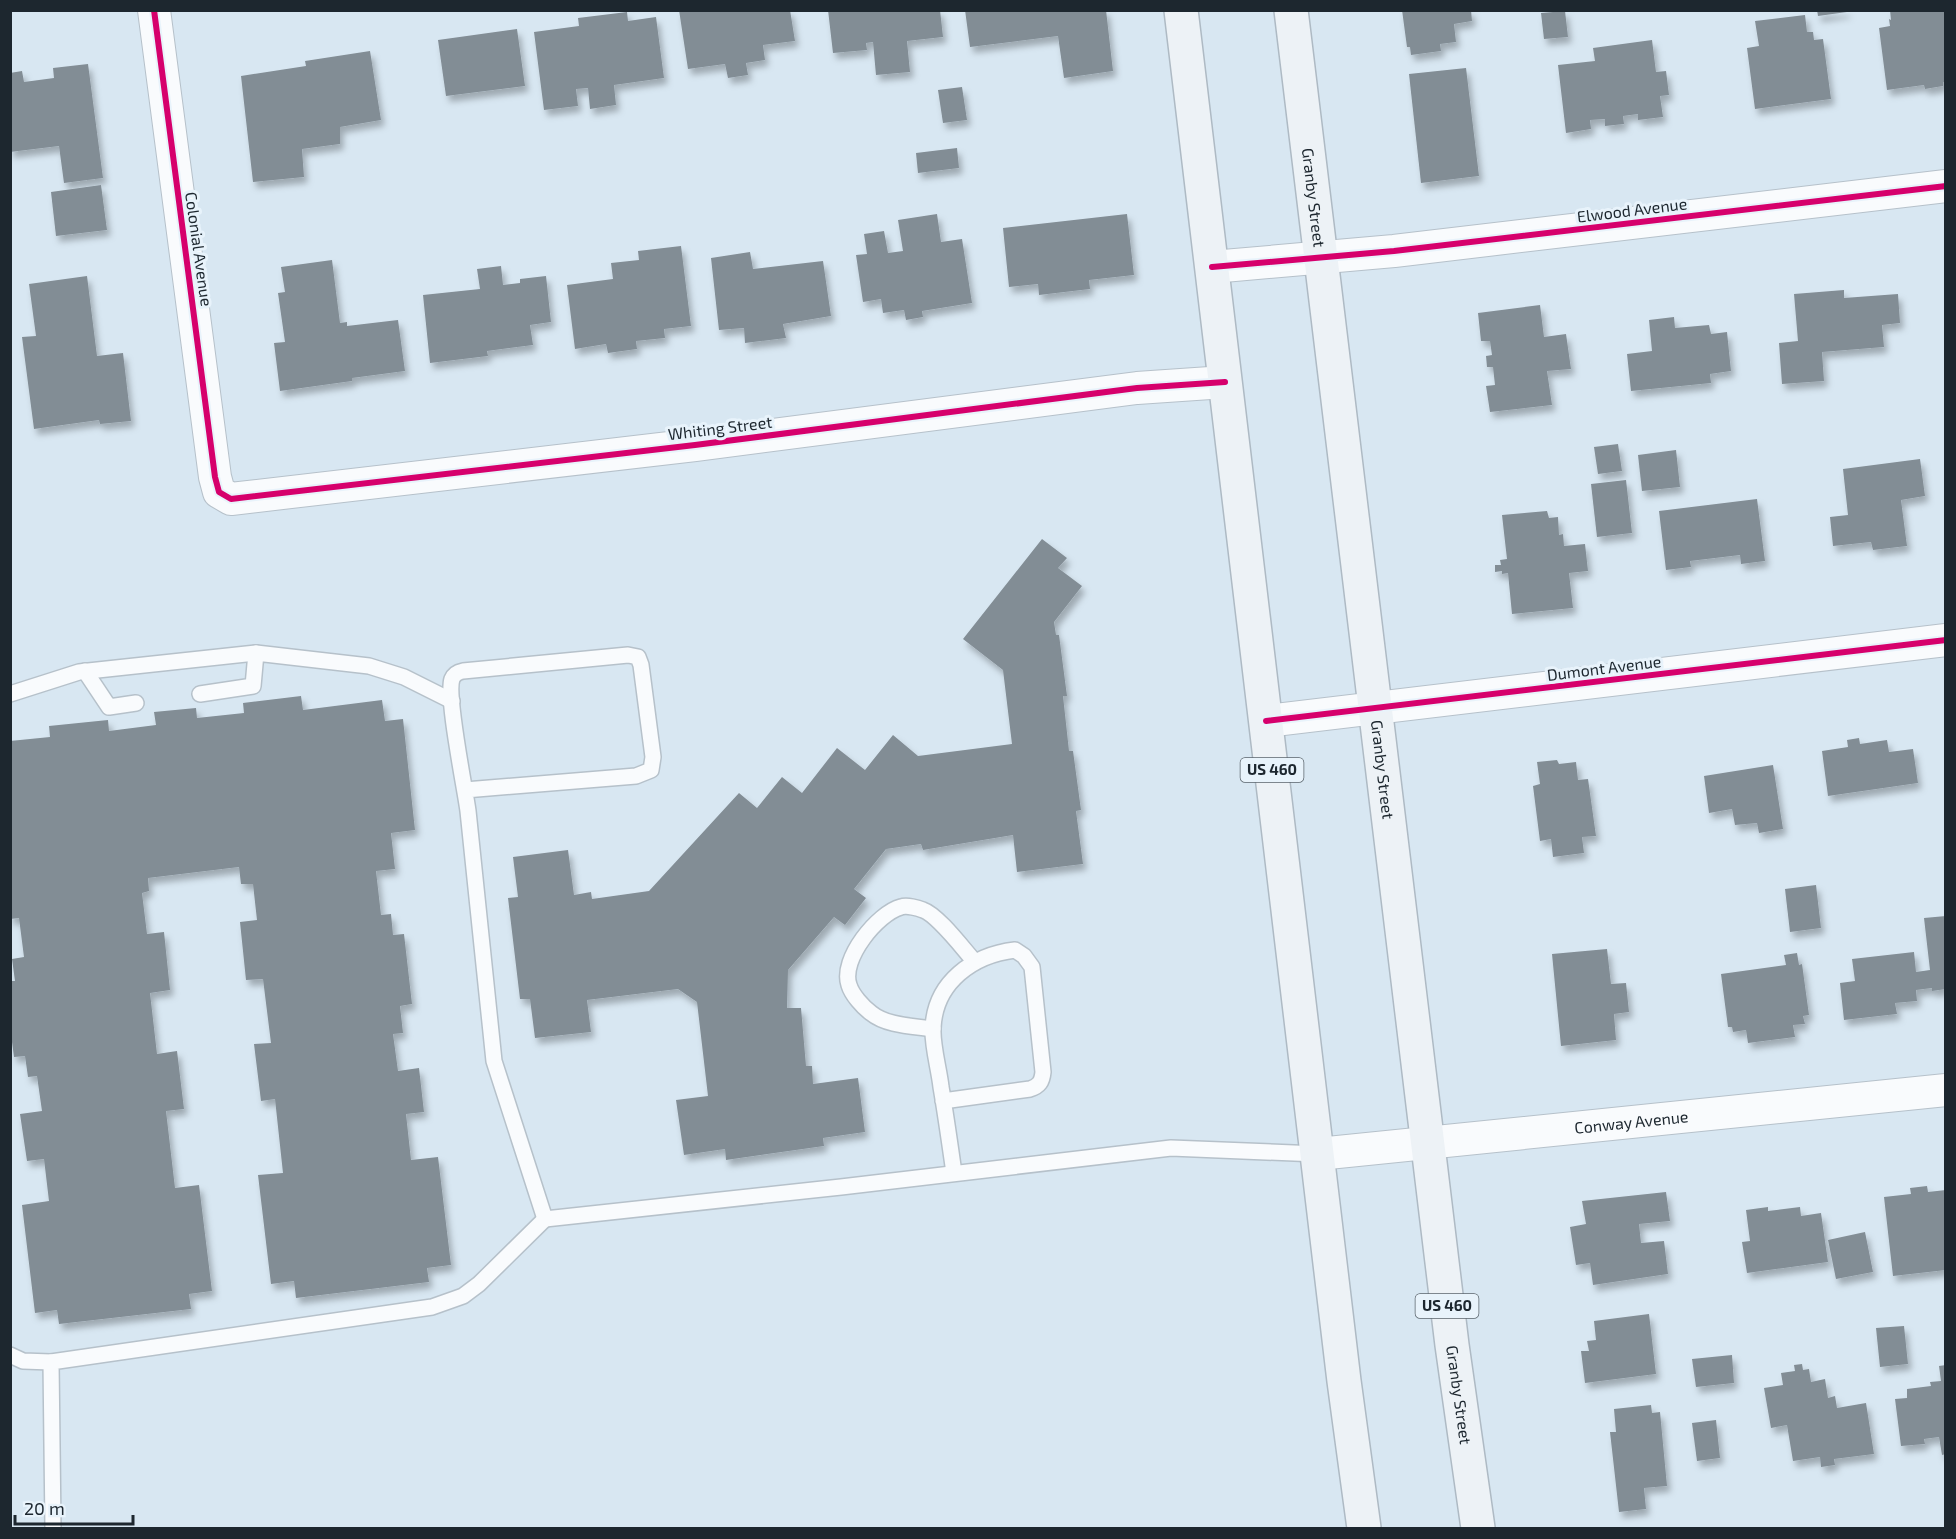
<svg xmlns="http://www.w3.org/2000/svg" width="1956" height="1539" viewBox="0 0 1956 1539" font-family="'Exo 2',sans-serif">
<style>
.building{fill:#828d95;filter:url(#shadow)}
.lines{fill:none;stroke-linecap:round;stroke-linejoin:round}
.lane-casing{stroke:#b6c1ca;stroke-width:18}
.street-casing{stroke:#b6c1ca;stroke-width:34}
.primary-casing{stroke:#aebac4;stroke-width:36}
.lane{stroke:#f9fbfd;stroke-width:15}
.street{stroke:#f9fbfd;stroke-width:32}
.primary{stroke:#edf2f6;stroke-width:33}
.cycleway-casing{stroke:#e8f3fb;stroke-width:10}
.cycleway{stroke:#d6006c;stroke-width:6}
.labels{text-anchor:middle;stroke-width:6;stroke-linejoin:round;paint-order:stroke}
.shield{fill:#e8f3fb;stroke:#5a646c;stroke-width:1.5}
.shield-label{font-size:15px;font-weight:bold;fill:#1d272f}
.street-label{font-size:16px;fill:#1d272f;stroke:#e8f3fb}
</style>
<defs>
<filter id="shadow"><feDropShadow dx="3.5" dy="6" stdDeviation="3" flood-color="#0004"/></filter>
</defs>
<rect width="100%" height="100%" fill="#d8e7f2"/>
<!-- building -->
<g class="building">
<polygon points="679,10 790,10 795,41 763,45 765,60 746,63 748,75 728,78 725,64 688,69"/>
<polygon points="828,10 940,10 943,37 907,41 910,72 876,75 873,42 866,43 867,50 833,53"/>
<polygon points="965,10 1106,10 1113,71 1064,78 1058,36 970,47"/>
<polygon points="1402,10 1471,10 1472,21 1454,24 1456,42 1440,44 1441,51 1411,55 1410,47 1407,47"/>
<polygon points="1817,10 1847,10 1847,12 1818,16"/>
<polygon points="1890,10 1946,10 1946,82 1943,82 1943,86 1925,89 1924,85 1887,90 1879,28 1890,26 1889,19 1891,20"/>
<polygon points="1565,11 1568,37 1544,39 1541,13"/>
<polygon points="627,12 628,21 656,17 664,78 614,85 616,105 590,109 588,88 576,89 578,106 544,110 534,32 579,26 578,18"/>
<polygon points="1805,15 1807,32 1813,32 1814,40 1823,39 1831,99 1755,109 1747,48 1759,46 1755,21"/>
<polygon points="517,29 525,86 446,96 438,40"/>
<polygon points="1652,40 1656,72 1666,71 1669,95 1660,96 1663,117 1638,120 1638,114 1623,116 1624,124 1605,126 1605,119 1590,120 1591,129 1566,133 1558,65 1595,61 1593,48"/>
<polygon points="370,51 381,120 340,127 340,144 302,149 304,177 253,182 241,76 306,66 305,61"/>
<polygon points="88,64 103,178 64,183 59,146 10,152 10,73 22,71 24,82 54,78 53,68"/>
<polygon points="1466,68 1479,176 1421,183 1409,74"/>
<polygon points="962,87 967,120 943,123 938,90"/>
<polygon points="957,148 959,168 918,173 916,153"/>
<polygon points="101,185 107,230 56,236 51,192"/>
<polygon points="937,214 941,242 962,239 972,303 922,311 923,317 906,320 904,310 883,313 881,299 863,302 856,255 867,254 864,234 884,231 888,253 903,251 898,220"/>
<polygon points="1127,214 1134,275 1089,280 1090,289 1039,295 1038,284 1009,287 1003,228"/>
<polygon points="681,246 691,326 664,329 665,338 636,341 637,349 608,353 606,344 575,349 567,285 613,279 611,263 639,260 638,251"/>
<polygon points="750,252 753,269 823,261 831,316 783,324 786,338 745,343 744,328 719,330 711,258"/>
<polygon points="332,260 340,323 347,322 347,326 398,320 405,371 352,378 352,381 280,391 274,343 285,342 278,293 285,292 281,267"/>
<polygon points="501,266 503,285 520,283 520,279 546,276 551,322 530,325 533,345 487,351 488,356 430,363 423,295 480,289 477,269"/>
<polygon points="87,276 97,356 123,353 131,421 100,424 99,420 34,429 22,337 36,336 29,284"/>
<polygon points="1844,290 1844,298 1898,294 1900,323 1882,325 1884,347 1822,352 1824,381 1782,384 1779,343 1798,341 1794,294"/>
<polygon points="1540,305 1544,337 1566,334 1571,369 1547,371 1552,405 1490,412 1486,386 1495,385 1493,367 1487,367 1486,356 1492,355 1490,341 1481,341 1478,313"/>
<polygon points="1674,317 1675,328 1709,325 1711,334 1727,332 1731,371 1710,374 1711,383 1631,391 1627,354 1652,351 1649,320"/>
<polygon points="1618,444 1622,471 1598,474 1594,447"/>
<polygon points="1676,450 1680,487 1642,491 1638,455"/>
<polygon points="1920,459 1925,496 1901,500 1907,546 1873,550 1871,542 1833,546 1830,517 1848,515 1843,469"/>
<polygon points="1626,480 1632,533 1597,537 1591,484"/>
<polygon points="1757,499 1765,561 1741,564 1740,555 1690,561 1691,567 1666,570 1659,511"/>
<polygon points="1547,511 1549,518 1558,517 1559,535 1563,534 1564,546 1585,544 1588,571 1569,573 1573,608 1512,614 1508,573 1502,574 1502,571 1495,572 1495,565 1501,565 1500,560 1507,559 1502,515"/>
<polygon points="1042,539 1067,558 1058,568 1082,586 1054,622 1056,635 1059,635 1067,696 1063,696 1069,751 1073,751 1081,810 1076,811 1083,864 1017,872 1013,835 923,850 921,844 886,849 854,889 866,898 845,925 834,917 788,970 787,1008 801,1008 806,1066 812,1066 813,1084 858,1078 865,1132 823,1138 824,1146 726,1160 725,1149 684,1155 676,1100 708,1096 697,1002 678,989 587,1000 591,1032 535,1038 530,999 520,999 508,898 518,897 513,857 568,850 574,895 591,892 592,899 649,891 739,793 757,808 782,777 802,793 837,748 865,770 893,735 918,756 1012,744 1003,670 963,639"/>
<polygon points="301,696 303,710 382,700 385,721 403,719 415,830 391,833 395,869 376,871 381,915 391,914 393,935 404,934 412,1004 400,1006 403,1033 393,1034 398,1071 419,1068 424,1112 406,1114 411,1160 438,1157 451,1265 427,1268 429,1282 296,1298 294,1281 271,1284 258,1175 283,1173 275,1099 261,1101 254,1044 271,1043 263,979 246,980 240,922 257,920 253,884 241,884 239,867 148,878 149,891 142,893 147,934 164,932 170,990 150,993 157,1054 177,1051 184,1109 166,1111 175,1188 199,1185 212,1291 189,1294 191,1309 59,1324 57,1310 35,1313 22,1205 49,1201 44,1159 27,1161 20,1114 42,1111 37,1076 28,1077 25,1056 14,1057 10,1027 10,981 15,981 12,959 24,957 19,918 10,919 10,741 50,737 49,726 108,720 109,731 156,725 154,712 196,708 197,718 244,713 243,703"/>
<polygon points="1859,738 1860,744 1887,740 1889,752 1913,749 1918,783 1828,796 1822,751 1848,747 1847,740"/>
<polygon points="1557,760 1559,764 1576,762 1578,780 1588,779 1596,836 1582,837 1584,853 1553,857 1551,839 1540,841 1533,786 1540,784 1537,762"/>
<polygon points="1773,765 1783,829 1759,833 1757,823 1735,825 1732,809 1709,813 1704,776"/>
<polygon points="1816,885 1821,928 1790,932 1785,889"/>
<polygon points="1946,916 1946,989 1932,991 1932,988 1916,990 1917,1001 1895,1003 1897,1014 1844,1020 1840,983 1855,981 1852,959 1914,952 1916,972 1930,970 1924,918"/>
<polygon points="1607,949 1611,984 1626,983 1629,1012 1614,1014 1616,1040 1561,1046 1552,954"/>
<polygon points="1797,953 1799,965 1802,964 1809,1015 1803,1016 1805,1024 1793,1025 1795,1037 1748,1043 1746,1030 1733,1032 1732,1027 1728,1027 1721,974 1786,965 1784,955"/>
<polygon points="1927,1186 1928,1192 1946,1190 1946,1270 1893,1276 1884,1197 1911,1194 1910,1188"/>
<polygon points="1666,1192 1670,1221 1639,1224 1641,1243 1664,1241 1668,1274 1593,1285 1590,1263 1576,1265 1570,1227 1586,1224 1582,1201"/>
<polygon points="1768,1207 1768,1211 1800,1207 1801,1216 1821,1213 1828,1262 1747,1273 1742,1242 1750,1241 1746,1210"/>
<polygon points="1865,1232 1873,1272 1836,1279 1828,1240"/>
<polygon points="1649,1314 1656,1374 1585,1383 1581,1351 1589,1351 1587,1341 1596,1340 1594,1321"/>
<polygon points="1904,1326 1908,1364 1880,1367 1876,1328"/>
<polygon points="1732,1355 1734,1383 1696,1387 1692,1359"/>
<polygon points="1802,1364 1803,1370 1809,1369 1811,1382 1825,1379 1828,1398 1835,1396 1837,1408 1866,1403 1874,1454 1834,1459 1835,1465 1821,1467 1820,1457 1793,1461 1787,1425 1771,1428 1764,1388 1783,1385 1781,1373 1795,1371 1794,1365"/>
<polygon points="1946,1365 1946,1454 1942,1455 1939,1437 1924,1439 1925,1444 1901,1446 1895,1399 1907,1398 1907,1389 1931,1386 1930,1382 1941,1381 1939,1366"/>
<polygon points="1651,1405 1652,1413 1660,1412 1667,1486 1644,1488 1646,1509 1619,1512 1610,1432 1616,1432 1614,1409"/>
<polygon points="1716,1420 1720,1458 1697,1461 1692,1423"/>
</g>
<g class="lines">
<defs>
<g id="lane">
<polyline points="85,671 109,707 136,703"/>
<polyline points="10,694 79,672 256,653"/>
<polyline points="200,694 253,686 256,653 369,666 404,677 452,701"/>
<path d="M465 790 636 776 651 770 653 757 641 665 638 657 628 655 463 671C458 672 454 674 452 679 446 696 465 788 468 811L494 1061 545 1219 841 1187 1171 1148 1318 1154"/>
<path d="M933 1029C913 1026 887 1026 871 1013 863 1007 852 995 849 985 840 959 878 913 901 907 907 905 918 908 923 910 938 915 964 950 975 962"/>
<path d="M943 1101 1030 1089C1039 1086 1042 1082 1043 1072L1032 967 1024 956 1015 950C973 955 935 982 933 1028 932 1045 939 1069 941 1087 946 1116 950 1145 954 1173"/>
<polyline points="10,1355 23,1361 51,1362"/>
<polyline points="53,1528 51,1362 432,1307 463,1296 479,1284 545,1219"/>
</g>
<g id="street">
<polyline points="154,10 215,477 219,492 231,499 695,445 1137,388 1225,382"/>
<polyline points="1212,267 1394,251 1946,186"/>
<polyline points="1266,721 1946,640"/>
<path id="s1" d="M1318 1154 1946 1090"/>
</g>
<g id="primary">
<polyline points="1181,10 1344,1381 1364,1528"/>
<path id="s2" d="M1291 10 1452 1345 1478 1528"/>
</g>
</defs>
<!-- lane casing -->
<use href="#lane" class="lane-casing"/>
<!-- street casing -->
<use href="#street" class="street-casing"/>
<!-- primary casing -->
<use href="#primary" class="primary-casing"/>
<!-- lane -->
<use href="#lane" class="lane"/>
<!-- street -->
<use href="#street" class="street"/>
<!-- primary -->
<use href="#primary" class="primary"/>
<defs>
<g id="cycleway">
<polyline points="154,10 215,477 219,492 231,499 695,445 1137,388 1225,382"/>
<polyline points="1212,267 1394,251 1946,186"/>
<polyline points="1266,721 1946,640"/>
</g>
</defs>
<!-- cycleway casing -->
<use href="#cycleway" class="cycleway-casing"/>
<!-- cycleway -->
<use href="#cycleway" class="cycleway"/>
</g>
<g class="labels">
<!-- shield labels -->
<g class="shield">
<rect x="1240.5" y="758" width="63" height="24" rx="4.5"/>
<rect x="1415.5" y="1294" width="63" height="24" rx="4.5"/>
</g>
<g class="shield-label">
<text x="1272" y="775">US 460</text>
<text x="1447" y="1311">US 460</text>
</g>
<!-- street labels -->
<g class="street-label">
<text dy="6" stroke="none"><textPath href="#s2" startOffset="189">Granby Street</textPath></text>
<text transform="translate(1632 210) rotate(-7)" y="6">Elwood Avenue</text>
<text transform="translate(199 249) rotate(82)" y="6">Colonial Avenue</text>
<text transform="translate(720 428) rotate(-7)" y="6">Whiting Street</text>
<text transform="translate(1604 668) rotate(-7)" y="6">Dumont Avenue</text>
<text dy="6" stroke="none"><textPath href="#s2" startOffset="765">Granby Street</textPath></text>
<text dy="6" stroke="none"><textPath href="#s1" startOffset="315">Conway Avenue</textPath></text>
<text dy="6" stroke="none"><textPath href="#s2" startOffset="1395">Granby Street</textPath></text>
</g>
</g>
<!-- border -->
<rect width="1956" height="1539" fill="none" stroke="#1d272f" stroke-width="24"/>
<!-- scale -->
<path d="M15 1515v9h118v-9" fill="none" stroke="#1d272f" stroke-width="3"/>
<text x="24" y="1515" font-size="18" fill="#1d272f" stroke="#e8f3fb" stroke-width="4.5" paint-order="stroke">20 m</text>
</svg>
